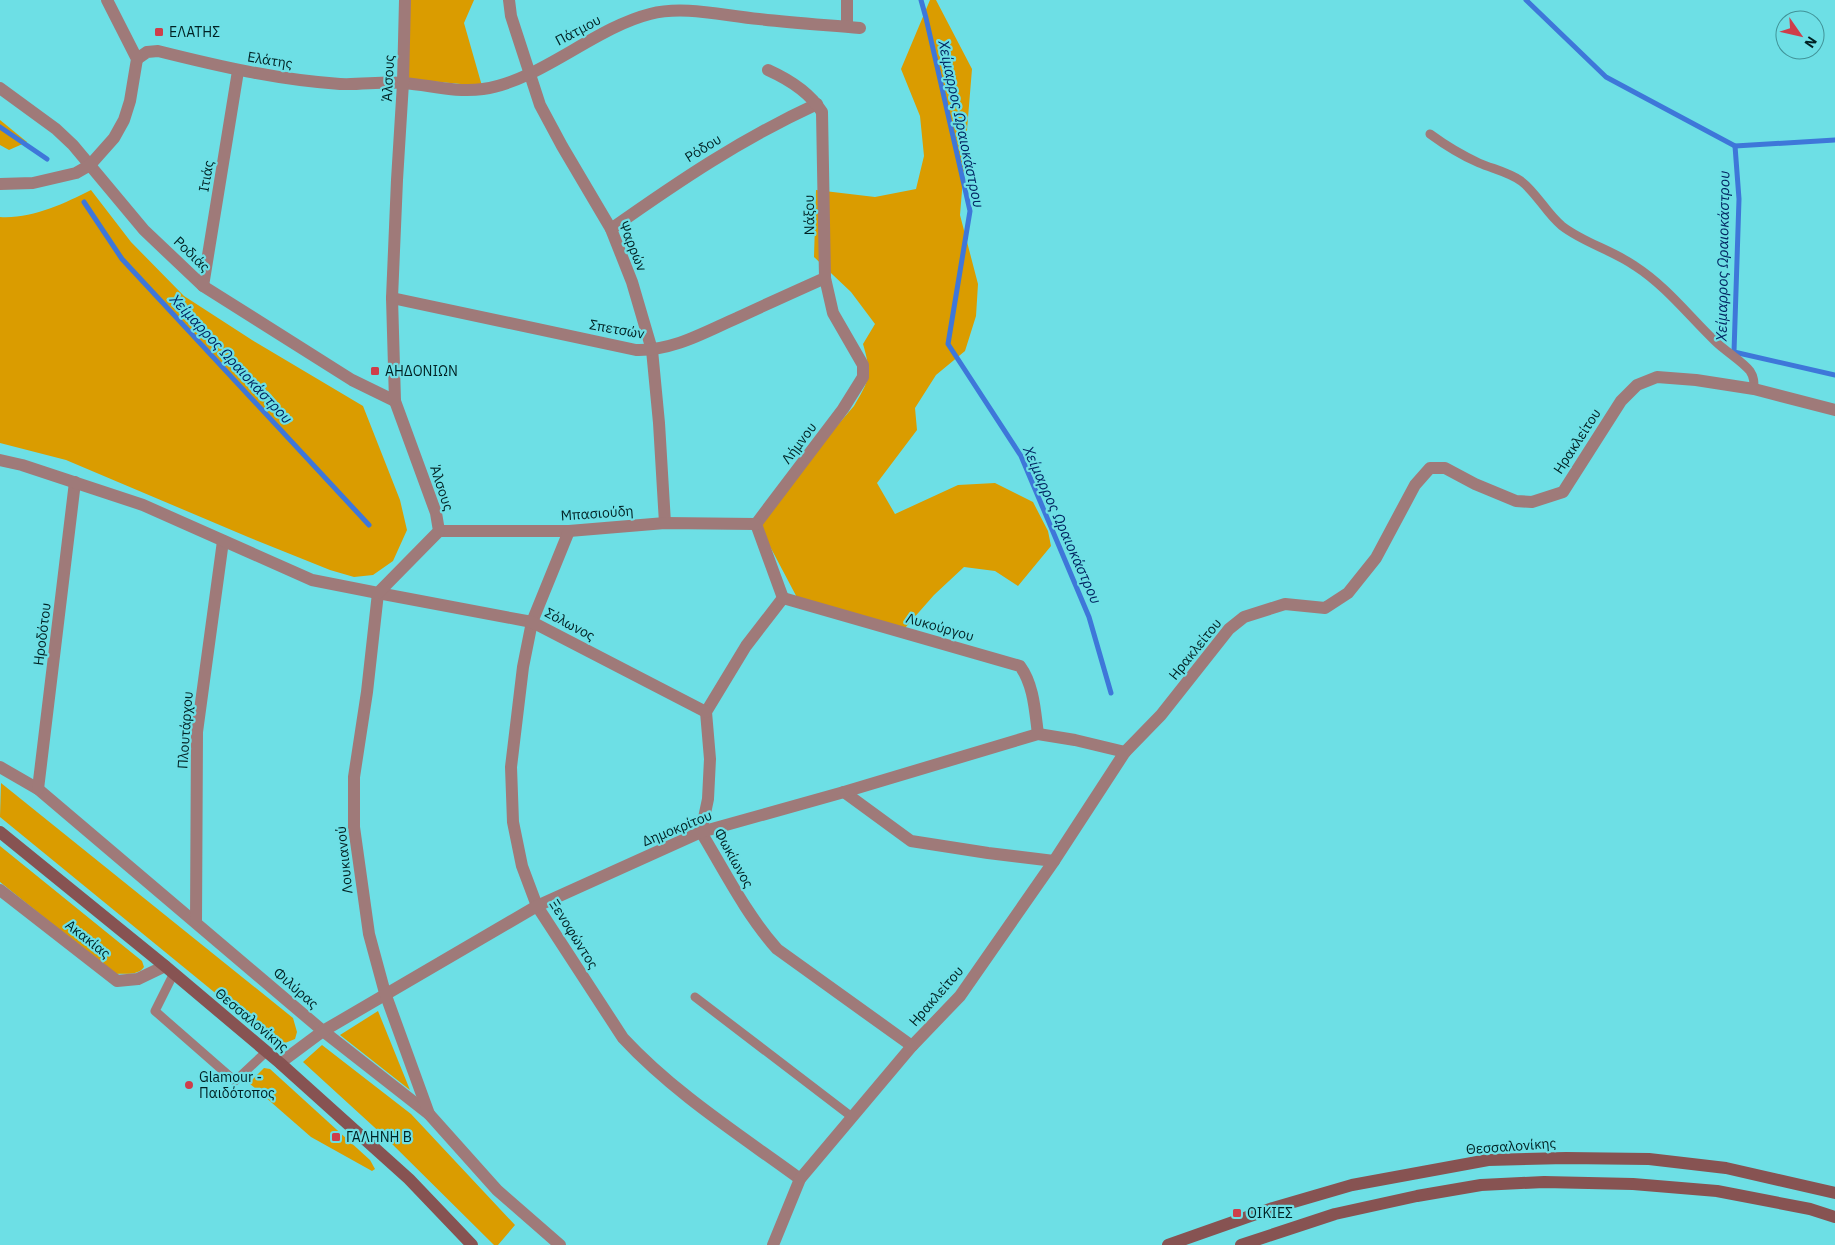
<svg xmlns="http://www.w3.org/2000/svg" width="1835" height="1245" viewBox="0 0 1835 1245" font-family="'IBM Plex Sans',sans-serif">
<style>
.green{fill:#da9c00}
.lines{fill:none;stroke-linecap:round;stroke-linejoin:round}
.stream{stroke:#3e77d9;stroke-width:5}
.service{stroke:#9f7a79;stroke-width:9}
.minor{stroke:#9f7a79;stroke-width:12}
.tertiary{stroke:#9f7a79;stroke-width:12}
.secondary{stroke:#875352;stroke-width:12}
.poi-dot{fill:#ce3e4a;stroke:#6ddfe5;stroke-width:2}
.labels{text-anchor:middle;stroke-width:4.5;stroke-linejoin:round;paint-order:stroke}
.street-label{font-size:14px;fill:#002224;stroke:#6ddfe5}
.poi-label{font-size:14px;fill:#002224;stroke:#6ddfe5;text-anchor:start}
.water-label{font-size:15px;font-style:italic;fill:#022662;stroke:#6ddfe5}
</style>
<rect width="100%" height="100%" fill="#6ddfe5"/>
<!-- green -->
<g class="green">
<polygon points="408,0 474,0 464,23 482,86 408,79"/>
<path d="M930 0H936L972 69 960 215 978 284 976 316 965 351 936 375 915 408 917 430 877 483 895 514 958 485 995 483 1033 502 1048 531 1051 546 1018 586 995 571 964 567 934 595 905 628 802 607 756 520 854 406C870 379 872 375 863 344L875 324 851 292 814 257 816 190 875 197 916 189 924 156 920 116 901 69Z"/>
<polygon points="0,120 27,142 9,150 0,145"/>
<path d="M91 190 131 242 184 296 252 340 363 406 400 500 407 530 393 561 373 575 354 577 330 570 248 537 66 460 0 443V217C32 219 63 204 91 190Z"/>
<polygon points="1,783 293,1018 297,1032 295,1039 285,1043 274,1041 0,817"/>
<path d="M0 846 142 961 144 967C138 976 125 973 115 974L0 882Z"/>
<polygon points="378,1011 410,1090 340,1035"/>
<polygon points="322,1045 411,1114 515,1225 498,1245 494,1245 385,1137 303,1062"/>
<polygon points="264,1068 270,1069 370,1160 375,1169 372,1171 311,1137 249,1083"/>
</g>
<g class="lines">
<!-- stream -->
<g class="stream">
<polyline points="921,0 926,18 970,211 948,344 1021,456 1089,617 1111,693"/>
<polyline points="1526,0 1606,77 1735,146 1835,140"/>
<polyline points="0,127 47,159"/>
<polyline points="1735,146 1739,199 1734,352 1835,375"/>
<polyline points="84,202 122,259 369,525"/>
</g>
<!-- service -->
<g class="service">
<path d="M1430 134C1445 145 1461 155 1479 163 1493 169 1508 172 1521 181 1537 193 1546 213 1562 226 1584 243 1612 250 1635 266 1666 286 1689 316 1715 341 1725 351 1742 361 1750 371 1754 377 1754 382 1754 389"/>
<polyline points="174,973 155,1011 235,1081 266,1052"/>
<polyline points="695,997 852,1117"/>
</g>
<!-- minor -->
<g class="minor">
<polyline points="509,0 511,16 540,105 562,146 611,229 632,282 652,350 659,423 665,523"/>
<polyline points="847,26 847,0"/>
<path d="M137 59 147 52 158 51C218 66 278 80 340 84 361 85 383 81 404 83 430 85 456 93 483 89 540 81 594 28 650 14 684 5 724 16 759 19 792 23 826 25 860 28"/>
<polyline points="0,88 56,129 73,145 144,230 203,286 352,380 395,401"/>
<path d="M611 229C679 181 741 139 817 104"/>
<polyline points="203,286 238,71"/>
<path d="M392 298 636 350C673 351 705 332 737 318 767 304 796 291 825 278"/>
<path d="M756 524 843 409 863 377V365L833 313 825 278 822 112C810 93 788 79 768 70"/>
<polyline points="756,524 783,598"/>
<polyline points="439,531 569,531 665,523 756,524"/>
<path d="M569 531 532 622 523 667 511 767 513 822 522 866 537 906 623 1038C674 1093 740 1135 800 1179"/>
<path d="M783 598 746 646 706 712 710 759 708 799 701 832C725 872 746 914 777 949L912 1046"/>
<path d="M783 598 1020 666C1034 685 1035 712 1038 734"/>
<polyline points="0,767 38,789 323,1031 429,1114 497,1190 560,1245"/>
<polyline points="38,789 75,482"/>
<polyline points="844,792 911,841 988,853 1054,861"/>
<polyline points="0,890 117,981 138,979 165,966"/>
<polyline points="196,921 197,732 223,541"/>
<polyline points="280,1063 323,1031 537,906 701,832 844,792 1038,734 1075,740 1125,752"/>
<polyline points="429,1114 385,993 369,934 354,827 354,777 367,692 378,593 532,622 706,712"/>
<polyline points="773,1245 800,1179 912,1046 960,996 1054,861 1125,752 1161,715 1229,629 1244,617 1285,604 1325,608 1348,593 1376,558 1415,485 1430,468 1445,468 1475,484 1516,501 1532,502 1563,492 1621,401 1637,385 1657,377 1696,380 1754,389 1835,410"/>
</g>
<!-- tertiary -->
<g class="tertiary">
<polyline points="0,184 33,183 76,173 90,165 114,138 124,120 130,101 137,59 107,0"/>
<polyline points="0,460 22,465 143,505 312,580 378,593 439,531 436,513 395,401 392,298 397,180 403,83 405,0"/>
</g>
<!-- secondary -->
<g class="secondary">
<polyline points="0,832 165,966 280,1063 409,1179 472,1245"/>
<polyline points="1168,1245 1273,1208 1352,1185 1488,1160 1566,1158 1649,1159 1726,1168 1835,1193"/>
<polyline points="1241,1245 1335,1214 1417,1196 1481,1185 1544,1182 1633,1184 1717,1191 1810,1209 1835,1217"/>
</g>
</g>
<!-- markers -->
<g class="poi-dot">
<rect x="154" y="27" width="10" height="10" rx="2.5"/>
<rect x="370" y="366" width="10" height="10" rx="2.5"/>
<circle cx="189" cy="1085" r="5"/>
<rect x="331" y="1132" width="10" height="10" rx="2.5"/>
<rect x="1232" y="1208" width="10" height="10" rx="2.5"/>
</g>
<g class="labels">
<!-- street labels -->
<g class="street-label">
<text transform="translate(578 30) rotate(-28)" y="5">Πάτμου</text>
<text transform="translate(270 60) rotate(9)" y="5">Ελάτης</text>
<text transform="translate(388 78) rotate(-87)" y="5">Άλσους</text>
<text transform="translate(703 148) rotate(-32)" y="5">Ρόδου</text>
<text transform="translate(206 176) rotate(-80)" y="5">Ιτιάς</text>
<text transform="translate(809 215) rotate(-91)" y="5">Νάξου</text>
<text transform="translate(633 246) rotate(68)" y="5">Ψαρρών</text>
<text transform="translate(192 254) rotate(44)" y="5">Ροδιάς</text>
<text transform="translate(617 329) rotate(10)" y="5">Σπετσών</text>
<text transform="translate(1577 441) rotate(-57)" y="5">Ηρακλείτου</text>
<text transform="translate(799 443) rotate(-53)" y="5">Λήμνου</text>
<text transform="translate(442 488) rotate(72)" y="5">Άλσους</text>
<text transform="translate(597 513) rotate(-4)" y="5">Μπασιούδη</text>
<text transform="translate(570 624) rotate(28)" y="5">Σόλωνος</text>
<text transform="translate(940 627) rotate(16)" y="5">Λυκούργου</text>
<text transform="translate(42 634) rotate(-83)" y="5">Ηροδότου</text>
<text transform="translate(1195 649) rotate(-51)" y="5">Ηρακλείτου</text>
<text transform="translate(185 730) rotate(-86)" y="5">Πλουτάρχου</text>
<text transform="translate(677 828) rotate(-22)" y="5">Δημοκρίτου</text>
<text transform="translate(734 858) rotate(61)" y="5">Φωκίωνος</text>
<text transform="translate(344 860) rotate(-96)" y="5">Λουκιανού</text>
<text transform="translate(574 934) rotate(58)" y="5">Ξενοφώντος</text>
<text transform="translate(88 939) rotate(38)" y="5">Ακακίας</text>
<text transform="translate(296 988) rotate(41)" y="5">Φιλύρας</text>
<text transform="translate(936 996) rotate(-49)" y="5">Ηρακλείτου</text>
<text transform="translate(252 1020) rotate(40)" y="5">Θεσσαλονίκης</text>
<text transform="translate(1511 1146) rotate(-4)" y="5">Θεσσαλονίκης</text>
</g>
<!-- poi labels -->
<g class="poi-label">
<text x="169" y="37">ΕΛΑΤΗΣ</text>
<text x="385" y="376">ΑΗΔΟΝΙΩΝ</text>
<text x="199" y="1082">Glamour -<tspan x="199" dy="16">Παιδότοπος</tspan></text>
<text x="346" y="1142">ΓΑΛΗΝΗ Β</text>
<text x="1247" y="1218">ΟΙΚΙΕΣ</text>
</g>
<!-- water labels -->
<g class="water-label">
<text transform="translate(961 124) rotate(78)" y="5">Χείμαρρος Ωραιοκάστρου</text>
<text transform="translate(1723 256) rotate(-89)" y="5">Χείμαρρος Ωραιοκάστρου</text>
<text transform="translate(231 359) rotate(47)" y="5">Χείμαρρος Ωραιοκάστρου</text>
<text transform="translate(1062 525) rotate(66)" y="5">Χείμαρρος Ωραιοκάστρου</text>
</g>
</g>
<!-- north arrow -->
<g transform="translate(1800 35) rotate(124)"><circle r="24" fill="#6ddfe5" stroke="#419398"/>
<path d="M0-4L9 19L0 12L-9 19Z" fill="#ce3e4a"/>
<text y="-8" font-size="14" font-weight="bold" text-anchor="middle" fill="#002224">N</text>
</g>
</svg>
